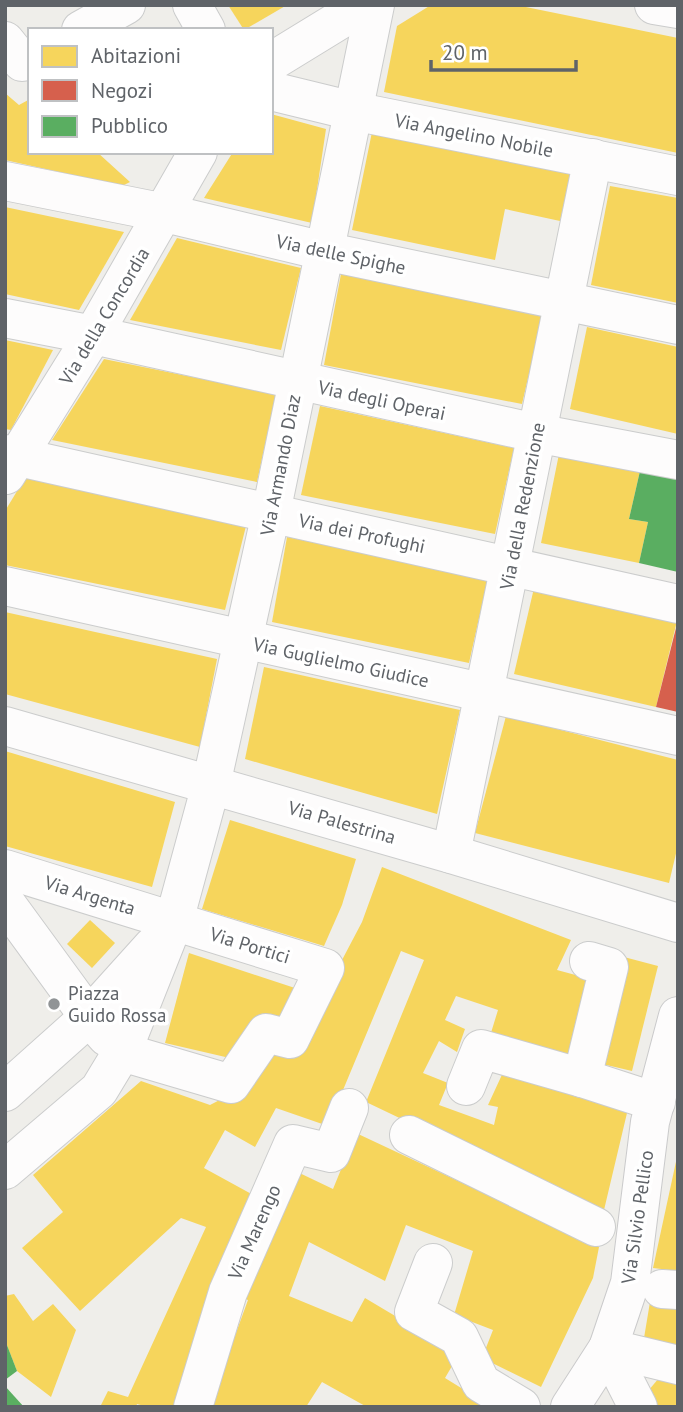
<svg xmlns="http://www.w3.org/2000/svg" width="683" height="1412" viewBox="0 0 683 1412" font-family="'PT Sans',sans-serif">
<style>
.homes{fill:#f6d55c}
.shops{fill:#d6604d}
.public{fill:#5aae61}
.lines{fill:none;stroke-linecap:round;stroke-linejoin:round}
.street-casing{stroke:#cbcccc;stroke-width:40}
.secondary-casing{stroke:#cacacb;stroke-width:40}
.street{stroke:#fdfcfc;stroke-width:38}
.secondary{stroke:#fdfcfc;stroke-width:38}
.poi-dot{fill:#919496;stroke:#fff;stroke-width:2.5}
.labels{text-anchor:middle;stroke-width:7;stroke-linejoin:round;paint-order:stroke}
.street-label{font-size:19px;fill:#5f6368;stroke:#fff}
.poi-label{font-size:19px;fill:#5f6368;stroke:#fff;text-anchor:start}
</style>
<rect width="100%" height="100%" fill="#efeeea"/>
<!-- homes -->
<g class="homes">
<polygon points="228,5 287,5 244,30"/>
<polygon points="431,5 516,5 678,38 678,153 384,92 397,26"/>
<polygon points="5,93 19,105 30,99 30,152 97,152 130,182 122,186 5,160"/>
<polygon points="271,114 326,129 312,223 204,198 233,152 271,152"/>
<polygon points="372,132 571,174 560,221 505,209 495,260 352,230"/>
<polygon points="610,186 678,198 678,303 591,285"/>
<polygon points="5,207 124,232 79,310 5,294"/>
<polygon points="177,238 301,268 281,350 130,320"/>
<polygon points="341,274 543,314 522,404 324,365"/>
<polygon points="587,327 678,347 678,434 570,409"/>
<polygon points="5,340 53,350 11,430 5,429"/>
<polygon points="104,359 276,394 257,482 52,440"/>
<polygon points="320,406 514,448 495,534 301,495"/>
<polygon points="559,454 640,471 629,519 648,522 639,563 541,543"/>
<polygon points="25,478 246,526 225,610 5,565 5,511"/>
<polygon points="287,537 488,578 469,663 272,622"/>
<polygon points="534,588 677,621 656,707 514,674"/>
<polygon points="5,612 217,659 200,747 5,694"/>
<polygon points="264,667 460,710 437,814 245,759"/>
<polygon points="506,716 678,760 678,845 669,883 475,833"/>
<polygon points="5,751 175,802 152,887 5,846"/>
<polygon points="230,820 356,859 342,905 324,946 202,909"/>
<polygon points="382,867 571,940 557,970 594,980 575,1059 490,1036 498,1010 456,996 445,1020 465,1029 457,1052 439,1041 423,1073 448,1083 439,1105 494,1125 498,1107 488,1105 506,1066 627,1113 604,1210 571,1200 366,1102 424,960 401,951 328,1126 276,1108 255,1147 225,1130 204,1168 264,1201 181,1407 148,1407 137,1404 136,1407 100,1407 108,1391 128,1397 206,1227 181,1218 80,1311 22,1248 63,1212 33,1175 141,1081 210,1105 239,1090 270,1044 292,1055 362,922"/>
<polygon points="90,920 115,943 92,968 67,944"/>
<polygon points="189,953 301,990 285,1027 234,1059 165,1043"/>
<polygon points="624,957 658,966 632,1071 598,1063"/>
<polygon points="356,1133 599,1247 593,1278 541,1387 482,1358 493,1330 454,1315 473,1251 406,1225 385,1281 309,1242 289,1296 352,1322 365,1298 459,1354 445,1378 492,1407 367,1407 322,1382 306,1407 209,1407 248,1300 232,1294 289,1168 333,1189"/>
<polygon points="677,1157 678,1158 678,1271 653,1268"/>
<polygon points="14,1294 33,1321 53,1304 76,1330 51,1397 17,1371 5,1340 5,1296"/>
<polygon points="650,1302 678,1303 678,1346 644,1338"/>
<polygon points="659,1378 678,1383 678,1407 659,1407 648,1391"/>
</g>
<!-- shops -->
<polygon class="shops" points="677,624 678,624 678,712 656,707"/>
<!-- public -->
<g class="public">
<polygon points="640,471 678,479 678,572 639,563 648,522 629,519"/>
<polygon points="5,1340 17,1371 5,1380"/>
<polygon points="5,1386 24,1407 5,1407"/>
</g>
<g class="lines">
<defs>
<g id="street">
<polyline points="192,5 206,30"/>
<polyline points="654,5 678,9"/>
<polyline points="81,30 126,5"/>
<polyline points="5,41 22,62 30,58"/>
<polyline points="271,62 364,5"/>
<polyline points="271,91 353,111 678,176"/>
<polyline points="5,181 165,213 324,251 678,325"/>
<polyline points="5,318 93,335 536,433 678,460"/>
<polyline points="5,454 678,604"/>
<polyline points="6,475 93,335 198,152"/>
<polyline points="5,586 678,736"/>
<polyline points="5,726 451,854 678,923"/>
<polyline points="451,854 593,158"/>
<polyline points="5,869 325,968 290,1039 266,1033 231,1084 122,1052"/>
<polyline points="5,902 89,1017 107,1037"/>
<polyline points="582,1078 609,967 589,961"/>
<polyline points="466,1086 481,1049 582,1078 656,1102"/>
<polyline points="5,1092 89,1017 153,946"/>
<polyline points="409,1135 596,1227"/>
<polyline points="5,1170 99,1090 122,1052 174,921 211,785 271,513 375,5"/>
<polyline points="433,1263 414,1312 459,1337 481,1383 521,1407"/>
<polyline points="662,1289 678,1290"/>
<polyline points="608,1348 678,1365"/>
<polyline points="608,1348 638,1407"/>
<polyline points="193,1407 228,1292 293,1144 331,1153 349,1108"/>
</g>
<polyline id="secondary" points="570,1407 608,1348 630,1283 650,1122 678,1016"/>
</defs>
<!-- street casing -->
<use href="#street" class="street-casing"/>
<!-- secondary casing -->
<use href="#secondary" class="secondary-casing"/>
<!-- street -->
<use href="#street" class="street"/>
<!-- secondary -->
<use href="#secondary" class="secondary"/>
</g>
<!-- markers -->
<circle class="poi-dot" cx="54" cy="1004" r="7"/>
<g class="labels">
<!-- street labels -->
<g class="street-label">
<text transform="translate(474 135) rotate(11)" y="7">Via Angelino Nobile</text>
<text transform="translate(341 254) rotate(12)" y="7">Via delle Spighe</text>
<text transform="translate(104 316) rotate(-59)" y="7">Via della Concordia</text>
<text transform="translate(382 400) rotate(12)" y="7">Via degli Operai</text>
<text transform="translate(280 465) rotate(-79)" y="7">Via Armando Diaz</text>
<text transform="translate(522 506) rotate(-79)" y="7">Via della Redenzione</text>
<text transform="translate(362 533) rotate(12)" y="7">Via dei Profughi</text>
<text transform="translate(341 662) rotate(12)" y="7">Via Guglielmo Giudice</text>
<text transform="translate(342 822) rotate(16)" y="7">Via Palestrina</text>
<text transform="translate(90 895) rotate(17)" y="7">Via Argenta</text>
<text transform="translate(250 945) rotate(17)" y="7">Via Portici</text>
<text transform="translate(637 1217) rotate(-82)" y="7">Via Silvio Pellico</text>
<text transform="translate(254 1232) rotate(-66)" y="7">Via Marengo</text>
</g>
<!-- poi labels -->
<g class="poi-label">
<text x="68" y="1000">Piazza<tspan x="68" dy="22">Guido Rossa</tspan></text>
</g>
</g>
<!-- border -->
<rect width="683" height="1412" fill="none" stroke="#5f6368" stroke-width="14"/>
<!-- legend -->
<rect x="28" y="28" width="245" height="126" fill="#ffffff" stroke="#bfc1c3" stroke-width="2"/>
<rect x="42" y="46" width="35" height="21" fill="#f6d55c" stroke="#bfc1c3" stroke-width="2"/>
<text x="91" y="63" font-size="21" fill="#5f6368">Abitazioni</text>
<rect x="42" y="80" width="35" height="21" fill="#d6604d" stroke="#bfc1c3" stroke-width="2"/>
<text x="91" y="98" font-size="21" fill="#5f6368">Negozi</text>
<rect x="42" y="116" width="35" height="21" fill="#5aae61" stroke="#bfc1c3" stroke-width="2"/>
<text x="91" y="133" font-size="21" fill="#5f6368">Pubblico</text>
<!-- scale -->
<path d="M431 60v10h145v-10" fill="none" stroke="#5f6368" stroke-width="3.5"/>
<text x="442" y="60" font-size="21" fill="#5f6368" stroke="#ffffff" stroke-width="5" paint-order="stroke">20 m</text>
</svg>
